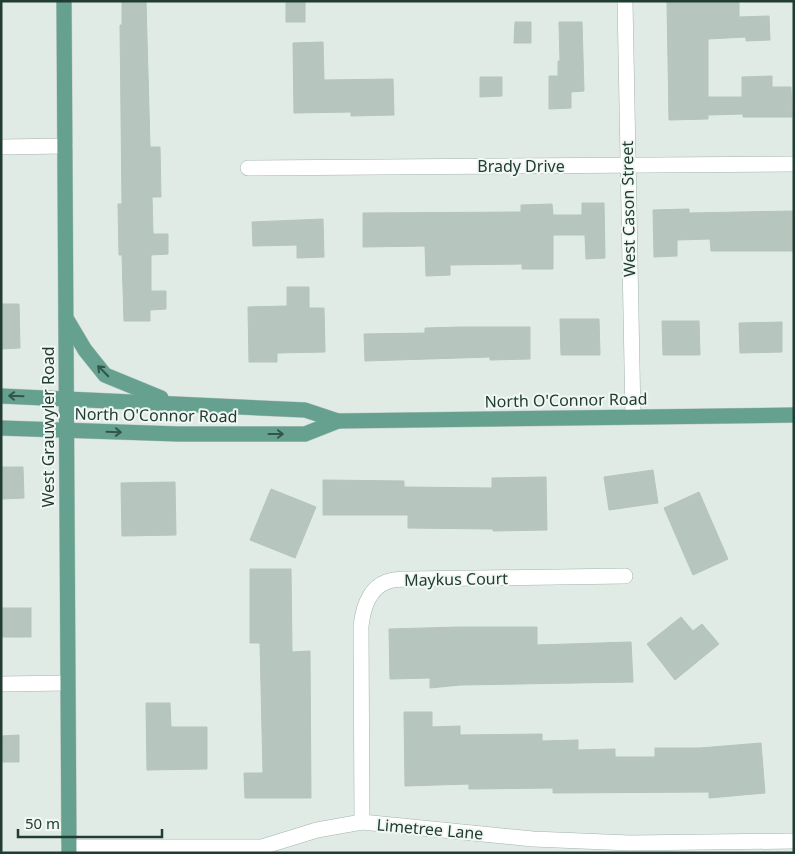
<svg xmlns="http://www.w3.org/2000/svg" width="795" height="854" viewBox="0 0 795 854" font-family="'Noto Sans',sans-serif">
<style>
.building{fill:#b6c6bf;stroke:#b3c5bc}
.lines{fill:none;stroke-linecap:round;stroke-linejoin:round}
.minor-casing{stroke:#a3b3ad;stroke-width:16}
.major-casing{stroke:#c1c8c6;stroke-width:16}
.minor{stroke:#fff;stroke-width:15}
.major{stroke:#65a18e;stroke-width:15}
.oneway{stroke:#32554a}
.labels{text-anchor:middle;stroke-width:4;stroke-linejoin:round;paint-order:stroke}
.street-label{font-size:16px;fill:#213c33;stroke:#f1f8f4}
</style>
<rect width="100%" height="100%" fill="#e0ebe6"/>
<!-- building -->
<g class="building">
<polygon points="122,1 146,1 150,147 160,147 161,197 152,197 153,234 168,234 168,254 151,255 151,291 166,291 166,309 150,310 150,321 124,321 122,255 119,255 118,204 122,204 120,25 122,25"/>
<rect x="286" y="1" width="19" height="21"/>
<polygon points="667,1 739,1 739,17 769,16 770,40 746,41 746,37 708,39 708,97 742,97 742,77 772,76 772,87 791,87 792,117 743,117 743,114 708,115 708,119 669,120"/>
<polygon points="515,22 531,22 531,43 514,43"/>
<polygon points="559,22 582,22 584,91 571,92 571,108 549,109 549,76 558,76 558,61 560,61"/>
<polygon points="323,42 324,80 393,79 394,115 351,116 351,112 294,113 293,43"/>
<polygon points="480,77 502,77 502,96 480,97"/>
<polygon points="582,203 604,203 605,258 586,259 585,235 553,235 553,269 522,269 522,264 450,265 450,275 426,276 425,246 363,247 363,213 521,212 521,205 552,204 553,215 582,215"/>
<polygon points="689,209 689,213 794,211 794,251 711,251 710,239 677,240 677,256 654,257 653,210"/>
<polygon points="323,219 324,257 297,258 297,245 253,246 252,222"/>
<polygon points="287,287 309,287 309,308 324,308 325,352 277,353 277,362 249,362 248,307 287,306"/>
<polygon points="1,304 19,304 20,348 1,349"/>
<polygon points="560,319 599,319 600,355 561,355"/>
<polygon points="662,321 699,321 700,355 663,355"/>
<polygon points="782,322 782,352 740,353 739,323"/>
<polygon points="461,327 530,327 530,359 490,360 490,357 365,361 364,334 425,333 425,328"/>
<polygon points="1,467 23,467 24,498 1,499"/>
<polygon points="653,470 658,503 609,510 604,477"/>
<polygon points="546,477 547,530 493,531 493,529 408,528 408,515 323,515 323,480 404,481 404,487 492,488 492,478"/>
<polygon points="175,482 176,535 122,536 121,483"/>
<polygon points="271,489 316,507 295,558 250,540"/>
<polygon points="699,492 728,559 693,575 664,508"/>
<polygon points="250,569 291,569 292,652 310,651 311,798 245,798 244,773 263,773 260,643 250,643"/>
<rect x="1" y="608" width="30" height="29"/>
<polygon points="681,617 693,631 702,624 719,644 675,680 647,644"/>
<polygon points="459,627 537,627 537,645 631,642 633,682 460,685 430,688 430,678 390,679 389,629"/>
<polygon points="146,703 170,703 171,727 207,727 207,769 147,770"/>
<polygon points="404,712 432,712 432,727 460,726 460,735 542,734 542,741 578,740 578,750 615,749 615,757 655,757 655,748 700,748 761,743 765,793 709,798 709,792 553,793 553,788 469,789 469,784 405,786"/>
<polygon points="19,735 19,762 1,762 1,736"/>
</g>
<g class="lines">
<defs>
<g id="minor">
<polyline points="625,1 633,417"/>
<polyline points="1,147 65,146"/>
<polyline points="248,168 794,164"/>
<polyline points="1,684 67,683"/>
<path d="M362 822 361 626C363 609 368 589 386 582 392 579 403 579 410 579L625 576"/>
<polyline points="69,847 262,847 317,830 362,822 533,839 630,843 794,841"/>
</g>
<g id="major">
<polyline points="64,1 69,853"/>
<polyline points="66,318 85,350 105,375 161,398"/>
<polyline points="1,396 305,410 338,421 794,415"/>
<polyline points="1,428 178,434 305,434 338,421"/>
</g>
</defs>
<!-- minor casing -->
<use href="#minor" class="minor-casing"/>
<!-- major casing -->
<use href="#major" class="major-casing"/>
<!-- minor -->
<use href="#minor" class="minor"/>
<!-- major -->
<use href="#major" class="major"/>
</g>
<!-- one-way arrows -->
<defs><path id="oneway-shaft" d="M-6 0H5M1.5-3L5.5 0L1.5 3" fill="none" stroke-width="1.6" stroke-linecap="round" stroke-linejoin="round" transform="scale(1.25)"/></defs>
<g class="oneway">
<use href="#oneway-shaft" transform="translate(103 371) rotate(-135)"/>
<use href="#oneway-shaft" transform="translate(16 396) rotate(-178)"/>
<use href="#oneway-shaft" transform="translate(114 432) rotate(2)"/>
<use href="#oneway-shaft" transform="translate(276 434)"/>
</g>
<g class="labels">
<!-- street labels -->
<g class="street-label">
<text x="521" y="172">Brady Drive</text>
<text transform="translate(628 209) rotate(-91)" y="6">West Cason Street</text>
<text transform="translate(566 400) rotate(-1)" y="6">North O'Connor Road</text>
<text transform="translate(156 415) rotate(1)" y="6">North O'Connor Road</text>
<text transform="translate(48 427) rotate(-90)" y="6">West Grauwyler Road</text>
<text transform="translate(456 579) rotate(-1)" y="6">Maykus Court</text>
<text transform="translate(430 829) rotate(5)" y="6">Limetree Lane</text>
</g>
</g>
<!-- border -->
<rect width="795" height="854" fill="none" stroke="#213c33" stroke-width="5"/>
<!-- scale -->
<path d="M18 829v8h144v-8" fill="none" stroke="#213c33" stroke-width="2.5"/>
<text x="25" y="829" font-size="15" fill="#213c33" stroke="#f1f8f4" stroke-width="4" paint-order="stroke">50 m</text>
</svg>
